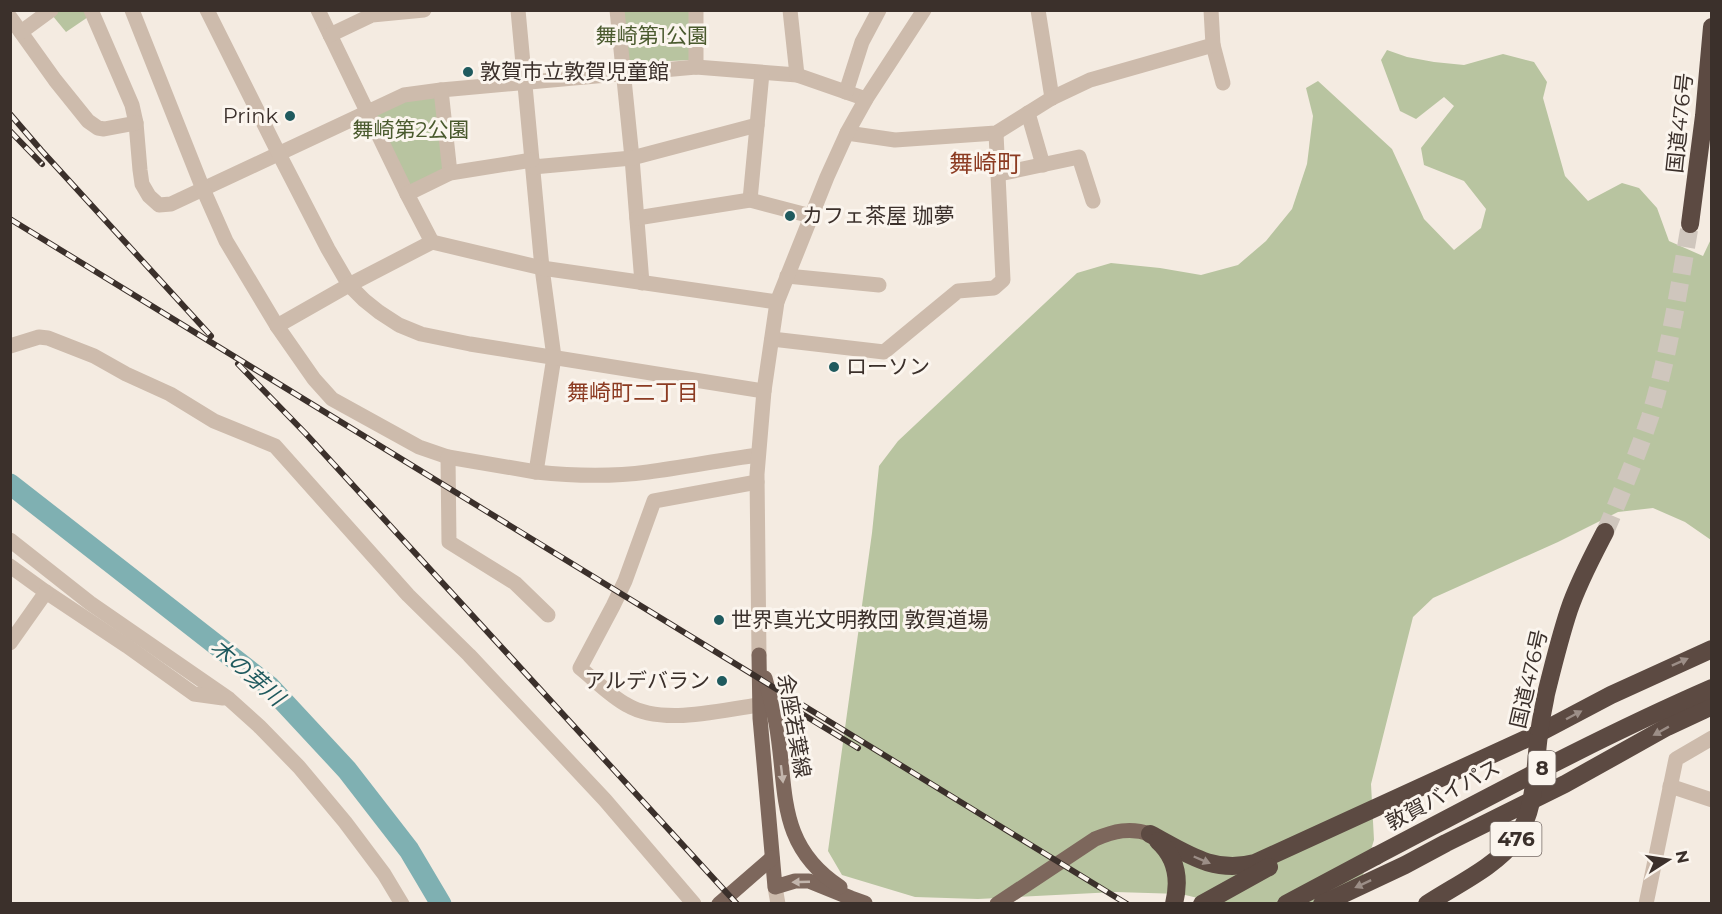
<svg xmlns="http://www.w3.org/2000/svg" width="1722" height="914" viewBox="0 0 1722 914" font-family="Montserrat,'Noto Sans JP',sans-serif">
<style>
.green{fill:#b8c4a0}
.lines{fill:none;stroke-linecap:round;stroke-linejoin:round}
.river{stroke:#7fb0b2;stroke-width:21}
.highway-tunnel{stroke:#cfc6bd;stroke-width:18;stroke-dasharray:18 9;stroke-linecap:butt}
.minor{stroke:#cdbbac;stroke-width:15}
.major{stroke:#7d675c;stroke-width:15}
.highway{stroke:#5c4a42;stroke-width:18}
.rail-casing{stroke:#3b302b;stroke-width:6}
.rail{stroke:#fbf5ee;stroke-width:4;stroke-dasharray:11;stroke-linecap:butt}
.highway-bridge{stroke:#5c4a42;stroke-width:18}
.oneway{fill:#9c8e87}
.oneway2{fill:#c2b5ac}
.poi-dot{fill:#1f5a5e;stroke:#fbf5ee;stroke-width:2}
.labels{text-anchor:middle;stroke-width:6;stroke-linejoin:round;paint-order:stroke}
.shield{fill:#fbf5ee;stroke:#756b66;stroke-width:1.5}
.shield-label{font-size:20px;font-weight:bold;fill:#3b302b}
.park-label{font-size:21px;fill:#4a5a2e;stroke:#fbf5ee}
.poi-label{font-size:21px;fill:#3b302b;stroke:#fbf5ee;text-anchor:start}
.street-label{font-size:21px;fill:#3b302b;stroke:#fbf5ee}
.neighbourhood-label{font-size:22px;fill:#8c3b22;stroke:#fbf5ee}
.water-label{font-size:22px;font-style:italic;fill:#1f5a5e;stroke:#fbf5ee}
.quarter-label{font-size:24px;fill:#8c3b22;stroke:#fbf5ee}
</style>
<rect width="100%" height="100%" fill="#f4ebe1"/>
<!-- green -->
<g class="green">
<polygon points="58,11 85,11 88,17 66,32 52,15"/>
<polygon points="623,11 693,11 690,60 633,63 627,58"/>
<polygon points="1387,50 1407,57 1434,62 1464,65 1503,54 1534,62 1547,82 1543,98 1565,176 1588,201 1622,183 1639,188 1657,208 1669,241 1703,256 1711,239 1711,540 1685,522 1653,508 1618,512 1558,542 1433,598 1413,617 1371,784 1374,840 1363,875 1340,903 1223,904 1181,894 1115,892 978,899 915,897 842,875 828,851 872,533 879,466 898,441 1077,273 1111,263 1160,268 1201,275 1238,265 1266,241 1292,209 1307,164 1313,116 1306,88 1318,81 1392,149 1424,219 1454,250 1481,228 1486,209 1464,181 1424,165 1421,148 1454,106 1444,97 1416,119 1400,111 1381,60"/>
<polygon points="435,96 445,168 411,187 375,114 404,100"/>
</g>
<g class="lines">
<!-- river -->
<polyline class="river" points="10,484 269,686 347,770 409,850 441,904"/>
<!-- highway-tunnel -->
<path class="highway-tunnel" d="M1605 532C1621 494 1637 456 1650 417 1669 354 1679 288 1690 224"/>
<!-- minor -->
<g class="minor">
<polyline points="91,10 132,105 136,123 140,170 142,184 149,196 159,205 171,204 404,95 441,90 696,67 797,75 866,99"/>
<polyline points="132,10 203,189 226,241 277,326 314,379 332,399 419,447 448,457 536,472 554,357 542,268 518,10"/>
<polyline points="207,10 279,154 328,249 349,285 364,300 379,312 399,325 421,334 470,344 764,391"/>
<polyline points="318,10 407,194 432,242"/>
<polyline points="617,10 632,158 642,283"/>
<polyline points="790,10 797,75"/>
<polyline points="1038,10 1052,98"/>
<polyline points="10,17 55,80 88,121 98,128 104,129 136,123"/>
<polyline points="21,32 51,10"/>
<polyline points="330,35 372,15 424,10"/>
<polyline points="1213,45 1223,83"/>
<polyline points="696,67 696,10"/>
<polyline points="441,90 450,173"/>
<polyline points="846,92 862,42 879,10"/>
<polyline points="1028,113 1043,165"/>
<polyline points="847,133 895,140 996,133 1052,98 1090,80 1213,45 1211,10"/>
<polyline points="533,167 632,158 757,125"/>
<polyline points="999,174 1079,157 1093,201"/>
<polyline points="407,194 450,173 532,160"/>
<polyline points="750,200 762,73"/>
<polyline points="637,218 750,200 811,216"/>
<polyline points="787,276 879,285"/>
<polyline points="277,326 349,285 432,242 542,268 777,302"/>
<polyline points="772,339 884,352 958,291 994,288 1003,280 996,133"/>
<polyline points="10,346 39,337 48,338 94,356 126,374 170,394 214,421 275,446 408,595 469,655 605,800 694,904"/>
<polyline points="448,457 449,542 515,583 548,615"/>
<path d="M536 472C573 476 611 477 648 472 685 467 721 460 758 455"/>
<path d="M757 482 654 501 625 581 613 606 580 668C595 680 610 696 627 705 663 726 720 710 759 705"/>
<polyline points="10,540 90,603 229,699 259,726 299,767 345,822 384,874 402,904"/>
<polyline points="10,566 46,592 127,646 194,694 223,698"/>
<polyline points="10,643 46,592"/>
<polyline points="759,655 757,474 764,391 777,302 827,177 847,133 866,99 924,10"/>
<polyline points="1670,786 1712,800"/>
<polyline points="775,887 778,904"/>
<polyline points="1646,904 1676,759 1712,738"/>
</g>
<!-- major -->
<g class="major">
<polyline points="759,655 760,718 775,887 795,881 809,881 851,898 865,903"/>
<path d="M765 678C769 693 773 708 776 723 788 789 775 844 840 887"/>
<polyline points="719,904 772,858"/>
<path d="M997 904 1095 839C1114 831 1130 827 1150 834"/>
</g>
<!-- highway -->
<g class="highway">
<polyline points="1690,224 1704,116 1712,27"/>
<path d="M1150 834C1186 853 1213 874 1255 863L1539 733 1611 695 1712 649"/>
<path d="M1158 841C1177 858 1180 880 1174 904"/>
<polyline points="1202,904 1269,867"/>
<polyline points="1286,904 1376,856"/>
<polyline points="1322,904 1405,865 1446,843 1565,784 1667,727 1712,706"/>
<path d="M1427 904C1454 886 1497 866 1515 840 1537 809 1534 770 1539 735 1540 721 1544 707 1546 694 1553 666 1560 637 1569 610 1578 583 1592 557 1605 532"/>
</g>
<defs>
<g id="rail">
<polyline points="10,114 41,150 211,336"/>
<polyline points="10,131 42,164"/>
<polyline points="10,219 1127,904"/>
<polyline points="238,364 306,434 737,904"/>
<polyline points="794,709 858,748"/>
</g>
</defs>
<!-- rail casing -->
<use href="#rail" class="rail-casing"/>
<!-- rail -->
<use href="#rail" class="rail"/>
<!-- highway-bridge -->
<path class="highway-bridge" d="M1376 856C1487 798 1597 738 1712 688"/>
</g>
<!-- one-way arrows -->
<defs><path id="oneway-solid" d="M-6-.8H1V-3.2L6.5 0L1 3.2V.8H-6Z" transform="scale(1.5)"/></defs>
<g class="oneway">
<use href="#oneway-solid" transform="translate(1680 662) rotate(-24)"/>
<use href="#oneway-solid" transform="translate(1574 715) rotate(-28)"/>
<use href="#oneway-solid" transform="translate(1661 731) rotate(151)"/>
<use href="#oneway-solid" transform="translate(1202 860) rotate(23)"/>
<use href="#oneway-solid" transform="translate(1363 884) rotate(155)"/>
</g>
<g class="oneway2">
<use href="#oneway-solid" transform="translate(782 774) rotate(83)"/>
<use href="#oneway-solid" transform="translate(801 882) rotate(178)"/>
</g>
<!-- markers -->
<g class="poi-dot">
<circle cx="468" cy="72" r="6"/>
<circle cx="290" cy="116" r="6"/>
<circle cx="790" cy="216" r="6"/>
<circle cx="834" cy="367" r="6"/>
<circle cx="719" cy="620" r="6"/>
<circle cx="722" cy="681" r="6"/>
</g>
<g class="labels">
<!-- shield labels -->
<g class="shield">
<rect x="1528.5" y="751" width="27" height="34" rx="4.5"/>
<rect x="1490.5" y="822" width="51" height="34" rx="4.5"/>
</g>
<g class="shield-label">
<text x="1542" y="775">8</text>
<text x="1516" y="846">476</text>
</g>
<!-- park labels -->
<g class="park-label">
<text x="652" y="43">舞崎第1公園</text>
<text x="411" y="137">舞崎第2公園</text>
</g>
<!-- poi labels -->
<g class="poi-label">
<text x="480" y="79">敦賀市立敦賀児童館</text>
<text x="278" y="123" text-anchor="end">Prink</text>
<text x="802" y="223">カフェ茶屋 珈夢</text>
<text x="846" y="374">ローソン</text>
<text x="731" y="627">世界真光文明教団 敦賀道場</text>
<text x="710" y="688" text-anchor="end">アルデバラン</text>
</g>
<!-- street labels -->
<g class="street-label">
<text transform="translate(1680 123) rotate(-84)" y="7">国道476号</text>
<text transform="translate(1529 679) rotate(-77)" y="7">国道476号</text>
<text transform="translate(794 726) rotate(80)" y="7">余座若葉線</text>
<text transform="translate(1443 795) rotate(-28)" y="7">敦賀バイパス</text>
</g>
<!-- neighbourhood labels -->
<g class="neighbourhood-label">
<text x="633" y="400">舞崎町二丁目</text>
</g>
<!-- water labels -->
<g class="water-label">
<text transform="translate(248 672) rotate(41)" y="8">木の芽川</text>
</g>
<!-- quarter labels -->
<g class="quarter-label">
<text x="985" y="172">舞崎町</text>
</g>
</g>
<!-- border -->
<rect width="1722" height="914" fill="none" stroke="#3b302b" stroke-width="24"/>
<!-- north arrow -->
<g transform="translate(1668 860) rotate(78)" stroke="#fbf5ee" stroke-width="4.5" paint-order="stroke">
<path d="M0-4.5L10 22L0 15L-10 22Z" fill="#3b302b"/>
<text y="-9" font-size="16" font-weight="bold" text-anchor="middle" fill="#3b302b">N</text>
</g>
</svg>
